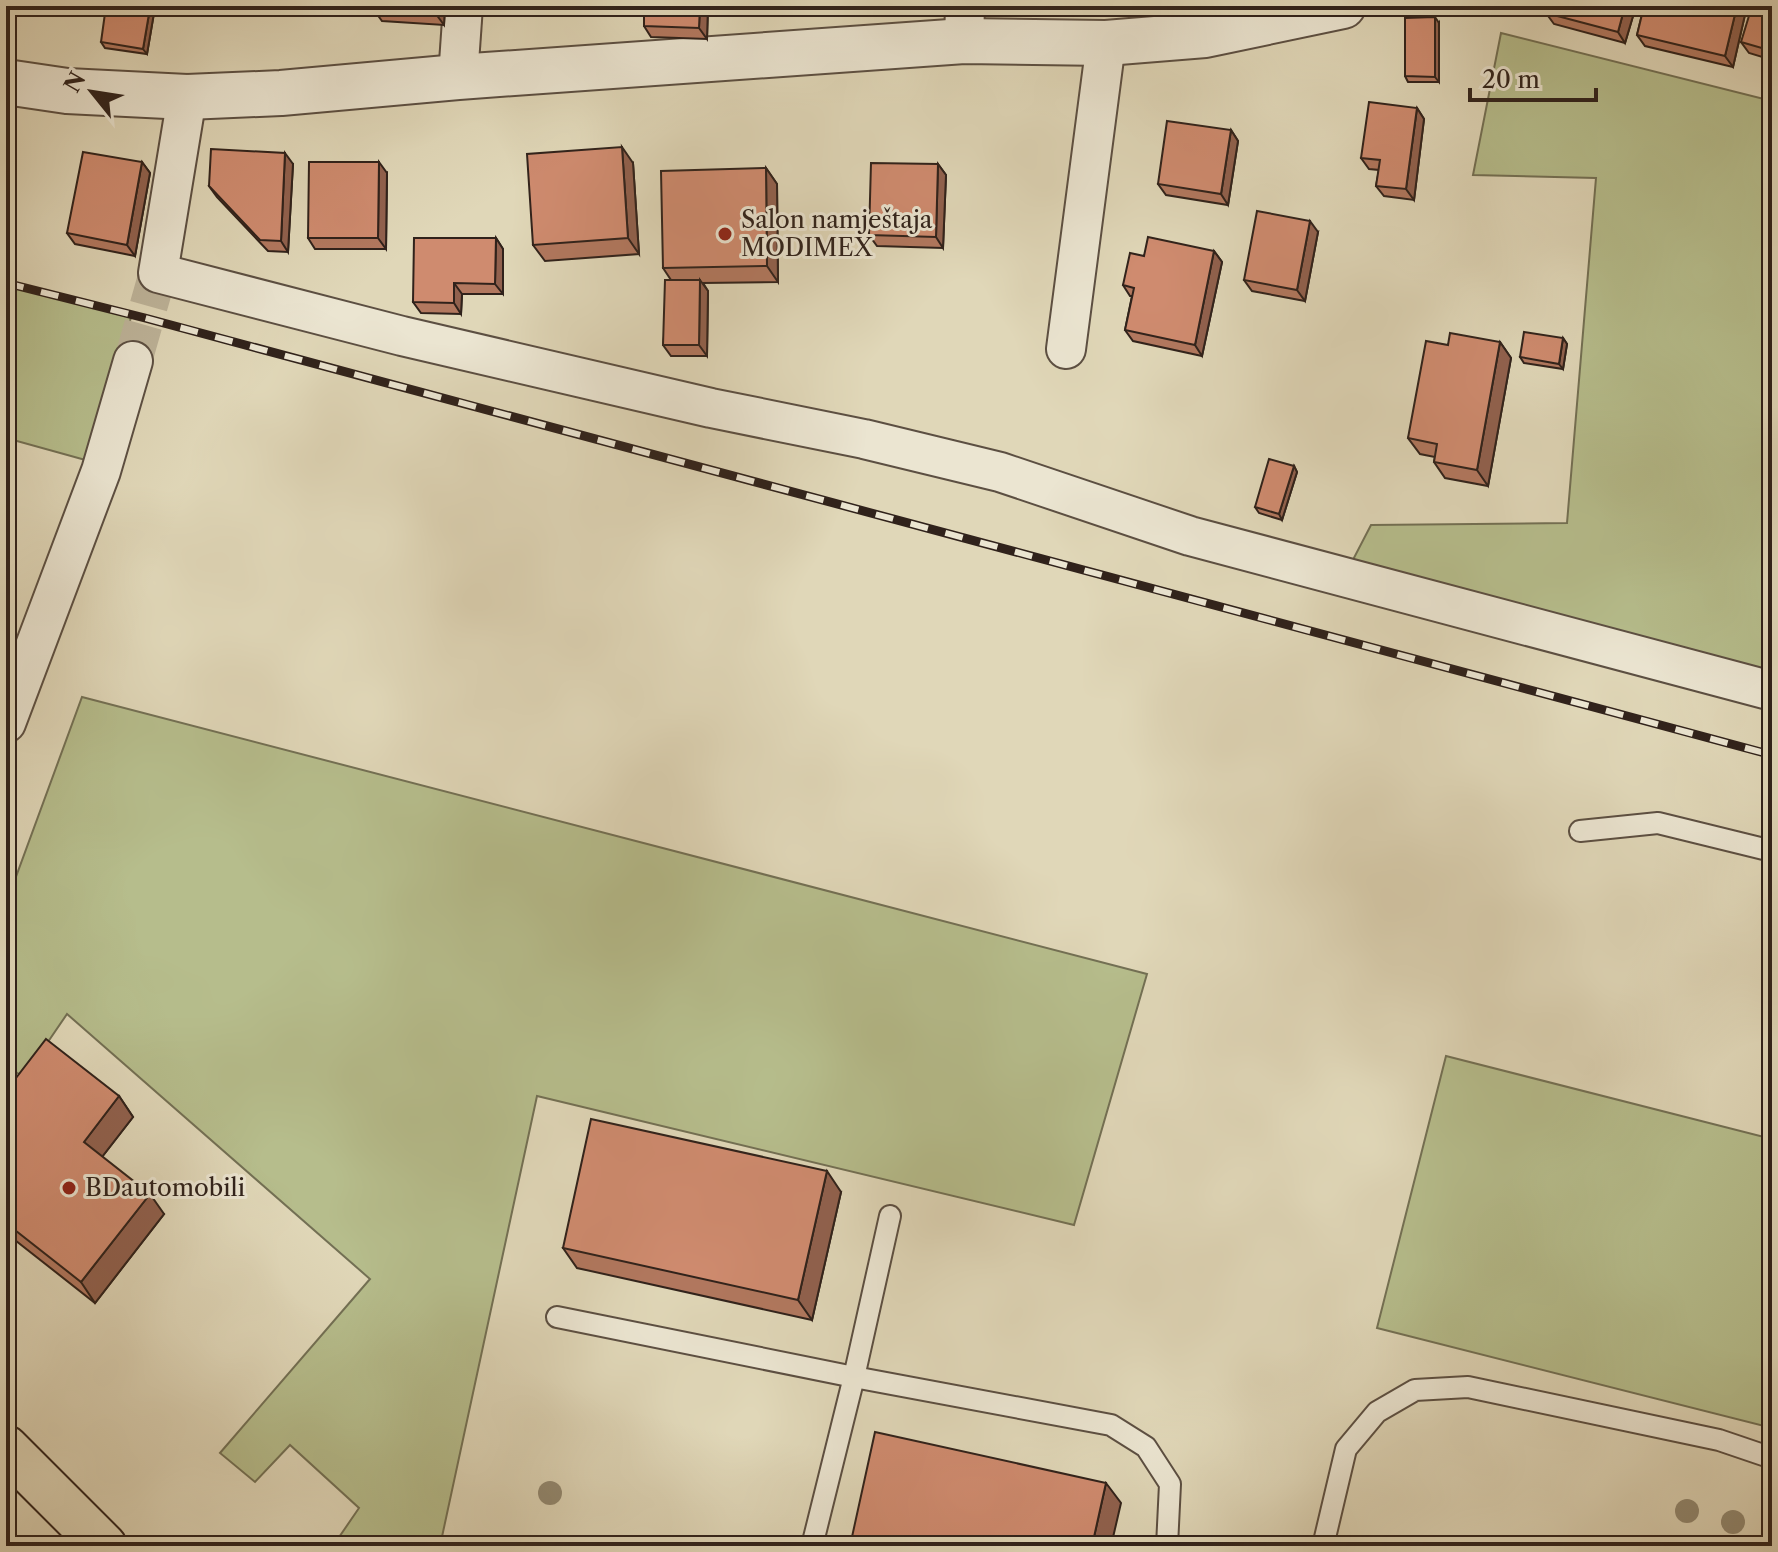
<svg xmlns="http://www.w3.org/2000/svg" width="1778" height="1552" viewBox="0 0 1778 1552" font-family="'Libre Caslon Text',serif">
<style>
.green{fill:#b6bd8c;stroke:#737054;stroke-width:2}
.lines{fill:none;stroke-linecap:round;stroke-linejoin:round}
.minor-tunnel{stroke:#bdb399;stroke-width:38;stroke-dasharray:38 19;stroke-linecap:butt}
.service-casing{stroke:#5c4f42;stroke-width:24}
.minor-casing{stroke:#5c4f42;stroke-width:42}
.tertiary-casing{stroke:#5c4f42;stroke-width:48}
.primary-casing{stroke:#30221b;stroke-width:48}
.service{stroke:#ebe5d1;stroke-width:20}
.minor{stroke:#ebe5d1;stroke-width:38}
.tertiary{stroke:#ebe5d1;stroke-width:44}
.primary{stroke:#e0d7b8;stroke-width:44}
.rail-casing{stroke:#30221b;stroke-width:9}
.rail{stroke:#ebe5d1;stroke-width:6;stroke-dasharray:18;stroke-linecap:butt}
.tree{fill:#928971}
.wall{fill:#b2785f;stroke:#30221b;stroke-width:2}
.shaded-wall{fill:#91614e;stroke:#30221b;stroke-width:2}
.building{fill:#cf8b6f;stroke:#30221b;stroke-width:2}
.poi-dot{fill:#8f2418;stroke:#ebe5d1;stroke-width:3}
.labels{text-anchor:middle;stroke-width:6;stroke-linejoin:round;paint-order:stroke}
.poi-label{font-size:24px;fill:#30221b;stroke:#ebe5d1;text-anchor:start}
</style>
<rect width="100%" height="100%" fill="#e0d7b8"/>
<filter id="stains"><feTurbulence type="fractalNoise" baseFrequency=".0025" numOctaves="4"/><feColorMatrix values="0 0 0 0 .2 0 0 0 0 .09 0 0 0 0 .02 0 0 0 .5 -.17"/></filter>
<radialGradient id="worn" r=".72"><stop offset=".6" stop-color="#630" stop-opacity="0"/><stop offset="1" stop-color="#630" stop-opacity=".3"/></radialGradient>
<!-- green -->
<g class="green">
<polygon points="1501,33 1772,101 1772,691 1344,577 1371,525 1567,523 1596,178 1473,175"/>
<polygon points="6,286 132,314 89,461 6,438"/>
<polygon points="82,697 1147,974 1074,1225 537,1096 440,1546 333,1546 359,1508 290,1445 255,1482 220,1453 370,1279 67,1014 24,1077 6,1066 6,904"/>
<polygon points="1446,1056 1772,1139 1772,1428 1377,1328"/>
</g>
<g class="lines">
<!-- minor-tunnel -->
<polyline class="minor-tunnel" points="133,361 158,273"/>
<defs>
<g id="service">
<polyline points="1580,831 1658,823 1772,851"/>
<polyline points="557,1317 854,1377 1111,1425 1146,1447 1170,1484 1167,1546"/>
<polyline points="812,1546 854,1377 890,1216"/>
<polyline points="1323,1546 1346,1449 1377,1412 1415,1390 1468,1387 1719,1440 1772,1458"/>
</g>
<g id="minor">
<polyline points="964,41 965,6"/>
<polyline points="458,77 463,6"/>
<polyline points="187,97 158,273 402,336 711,408 864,439 1000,472 1190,536 1772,691"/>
<polyline points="1066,349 1106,43"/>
<polyline points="6,723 101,471 133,361"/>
</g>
<polyline id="tertiary" points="6,82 67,91 187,97 281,93 458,77 964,41 1106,43 1205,35 1343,6"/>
<polyline id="primary" points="6,1448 104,1546"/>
</defs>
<!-- service casing -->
<use href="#service" class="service-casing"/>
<!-- minor casing -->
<use href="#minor" class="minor-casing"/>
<!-- tertiary casing -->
<use href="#tertiary" class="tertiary-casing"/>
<!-- primary casing -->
<use href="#primary" class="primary-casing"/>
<!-- service -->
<use href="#service" class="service"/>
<!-- minor -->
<use href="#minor" class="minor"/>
<!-- tertiary -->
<use href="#tertiary" class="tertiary"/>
<!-- primary -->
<use href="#primary" class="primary"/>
<defs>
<polyline id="rail" points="6,283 145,318 1772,755"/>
</defs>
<!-- rail casing -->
<use href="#rail" class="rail-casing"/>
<!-- rail -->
<use href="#rail" class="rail"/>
</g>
<!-- trees -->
<g class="tree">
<circle cx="550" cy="1493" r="12"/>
<circle cx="1687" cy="1511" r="12"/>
<circle cx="1733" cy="1522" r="12"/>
</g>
<!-- wall -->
<g class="wall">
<polygon points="445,6 444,25 382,21 374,10"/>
<polygon points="515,6 600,6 600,14 516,8"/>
<polygon points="644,6 708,6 707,39 651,37 644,26"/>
<polygon points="1636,6 1625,43 1554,24 1546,13"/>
<polygon points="1644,6 1747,6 1733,67 1645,46 1637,35"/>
<polygon points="1772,6 1772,60 1749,53 1741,42"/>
<polygon points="150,8 154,13 147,54 105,48 101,42"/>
<polygon points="1439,23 1439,82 1408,82 1405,76"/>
<polygon points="1417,108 1424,119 1414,200 1384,196 1376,186 1379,170 1369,169 1361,158"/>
<polygon points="1231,130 1238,141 1228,205 1166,195 1158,184"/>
<polygon points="142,162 150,173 135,256 75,244 67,233"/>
<polygon points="633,163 639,254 545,261 533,245"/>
<polygon points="293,164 288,252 268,251 217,197 209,186"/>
<polygon points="938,164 946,175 943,248 877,246 869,235"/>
<polygon points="766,168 777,184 778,282 703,283 708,291 707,356 671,356 663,345 671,280 663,268"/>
<polygon points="387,173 386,249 315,249 308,238"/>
<polygon points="1318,232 1305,301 1252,291 1244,280"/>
<polygon points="496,238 503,249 503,294 462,294 461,314 421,313 413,302"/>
<polygon points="1214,251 1222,262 1202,356 1133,341 1125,330 1132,296 1130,296 1123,285 1144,256"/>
<polygon points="1563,338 1567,344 1563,369 1524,363 1520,357"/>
<polygon points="1500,342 1511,358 1488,486 1445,478 1434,462 1435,457 1420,454 1408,438 1448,345"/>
<polygon points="1294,466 1297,472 1282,520 1259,513 1255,507"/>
<polygon points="6,1091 119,1096 133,1117 102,1157 164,1214 95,1303 6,1233"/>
<polygon points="841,1192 812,1320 577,1268 563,1248"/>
</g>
<!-- shaded-wall -->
<g class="shaded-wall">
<polygon points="437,6 445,6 444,25 436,14"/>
<polygon points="594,6 600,6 600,14"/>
<polygon points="700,6 708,6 707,39 699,28"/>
<polygon points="1625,6 1636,6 1625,43 1618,32"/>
<polygon points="1737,6 1747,6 1733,67 1725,56"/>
<polygon points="150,8 154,13 147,54 143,49"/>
<polygon points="1435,17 1439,23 1439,82 1435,77"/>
<polygon points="1417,108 1424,119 1414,200 1406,189"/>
<polygon points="1231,130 1238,141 1228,205 1221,194"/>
<polygon points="622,147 633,163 639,254 628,238"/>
<polygon points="285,153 293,164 288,252 281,241"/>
<polygon points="142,162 150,173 135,256 127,245"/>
<polygon points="379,162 387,173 386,249 378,238"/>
<polygon points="938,164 946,175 943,248 936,237"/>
<polygon points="766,168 777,184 778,282 767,266"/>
<polygon points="1310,221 1318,232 1305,301 1297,290"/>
<polygon points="496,238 503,249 503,294 495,284"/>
<polygon points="1214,251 1222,262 1202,356 1195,345"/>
<polygon points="700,280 708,291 707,356 699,345"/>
<polygon points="454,283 462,294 461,314 454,303"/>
<polygon points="1563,338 1567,344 1563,369 1559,364"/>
<polygon points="1500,342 1511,358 1488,486 1477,470"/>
<polygon points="1294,466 1297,472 1282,520 1279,514"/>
<polygon points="119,1096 133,1117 98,1162 84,1142"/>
<polygon points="827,1171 841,1192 812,1320 798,1300"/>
<polygon points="150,1194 164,1214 95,1303 81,1282"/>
<polygon points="1106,1483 1121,1503 1111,1546 1092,1546"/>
</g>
<!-- building -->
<g class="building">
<polygon points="106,6 138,6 150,8 143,49 101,42"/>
<polygon points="375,6 437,6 436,14 374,10"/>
<polygon points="644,6 700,6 699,28 644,26"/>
<polygon points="1548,6 1625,6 1618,32 1546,13"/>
<polygon points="1644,6 1737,6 1725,56 1637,35"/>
<polygon points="1752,6 1772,6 1772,51 1741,42"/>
<polygon points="1435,17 1435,77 1405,76 1405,18"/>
<polygon points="1369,102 1417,108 1406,189 1376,186 1380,160 1361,158"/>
<polygon points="1167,121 1231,130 1221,194 1158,184"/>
<polygon points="622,147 628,238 533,245 527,154"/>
<polygon points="211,149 285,153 281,241 260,240 209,186"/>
<polygon points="83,152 142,162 127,245 67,233"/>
<polygon points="309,162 379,162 378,238 308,238"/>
<polygon points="871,163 938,164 936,237 869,235"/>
<polygon points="766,168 767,266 663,268 661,171"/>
<polygon points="1257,211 1310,221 1297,290 1244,280"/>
<polygon points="1148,237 1214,251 1195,345 1125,330 1134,288 1123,285 1130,253 1144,256"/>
<polygon points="414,238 496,238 495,284 454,283 454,303 413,302"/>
<polygon points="665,280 700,280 699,345 663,345"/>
<polygon points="1524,332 1563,338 1559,364 1520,357"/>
<polygon points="1450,333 1500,342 1477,470 1434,462 1437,444 1408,438 1426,341 1448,345"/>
<polygon points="1269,459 1294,466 1279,514 1255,507"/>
<polygon points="46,1039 119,1096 84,1142 150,1194 81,1282 6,1223 6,1091"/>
<polygon points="591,1119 827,1171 798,1300 563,1248"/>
<polygon points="875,1432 1106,1483 1092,1546 850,1546"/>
</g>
<!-- markers -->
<g class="poi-dot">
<circle cx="725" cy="234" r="8"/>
<circle cx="69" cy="1188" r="8"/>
</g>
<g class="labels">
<!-- poi labels -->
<g class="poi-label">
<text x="741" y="228">Salon namještaja<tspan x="741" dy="28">MODIMEX</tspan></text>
<text x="85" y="1196">BDautomobili</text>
</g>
</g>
<!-- margin -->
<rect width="1778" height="1552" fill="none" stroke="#e0d7b8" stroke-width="32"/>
<rect x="8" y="8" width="1762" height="1536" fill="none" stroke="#30221b" stroke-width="4"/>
<rect x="16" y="16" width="1746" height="1520" fill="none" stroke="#30221b" stroke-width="2"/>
<!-- north arrow -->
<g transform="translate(92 92) rotate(300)" stroke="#ebe5d1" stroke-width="6" paint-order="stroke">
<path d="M0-6L14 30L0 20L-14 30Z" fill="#30221b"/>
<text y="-12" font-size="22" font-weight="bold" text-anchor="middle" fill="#30221b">N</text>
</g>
<!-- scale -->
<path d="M1470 88v12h126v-12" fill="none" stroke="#30221b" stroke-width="4"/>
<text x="1482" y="88" font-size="24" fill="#30221b" stroke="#ebe5d1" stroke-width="6" paint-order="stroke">20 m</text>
<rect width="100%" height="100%" filter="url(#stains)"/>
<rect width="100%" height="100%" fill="url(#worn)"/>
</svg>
